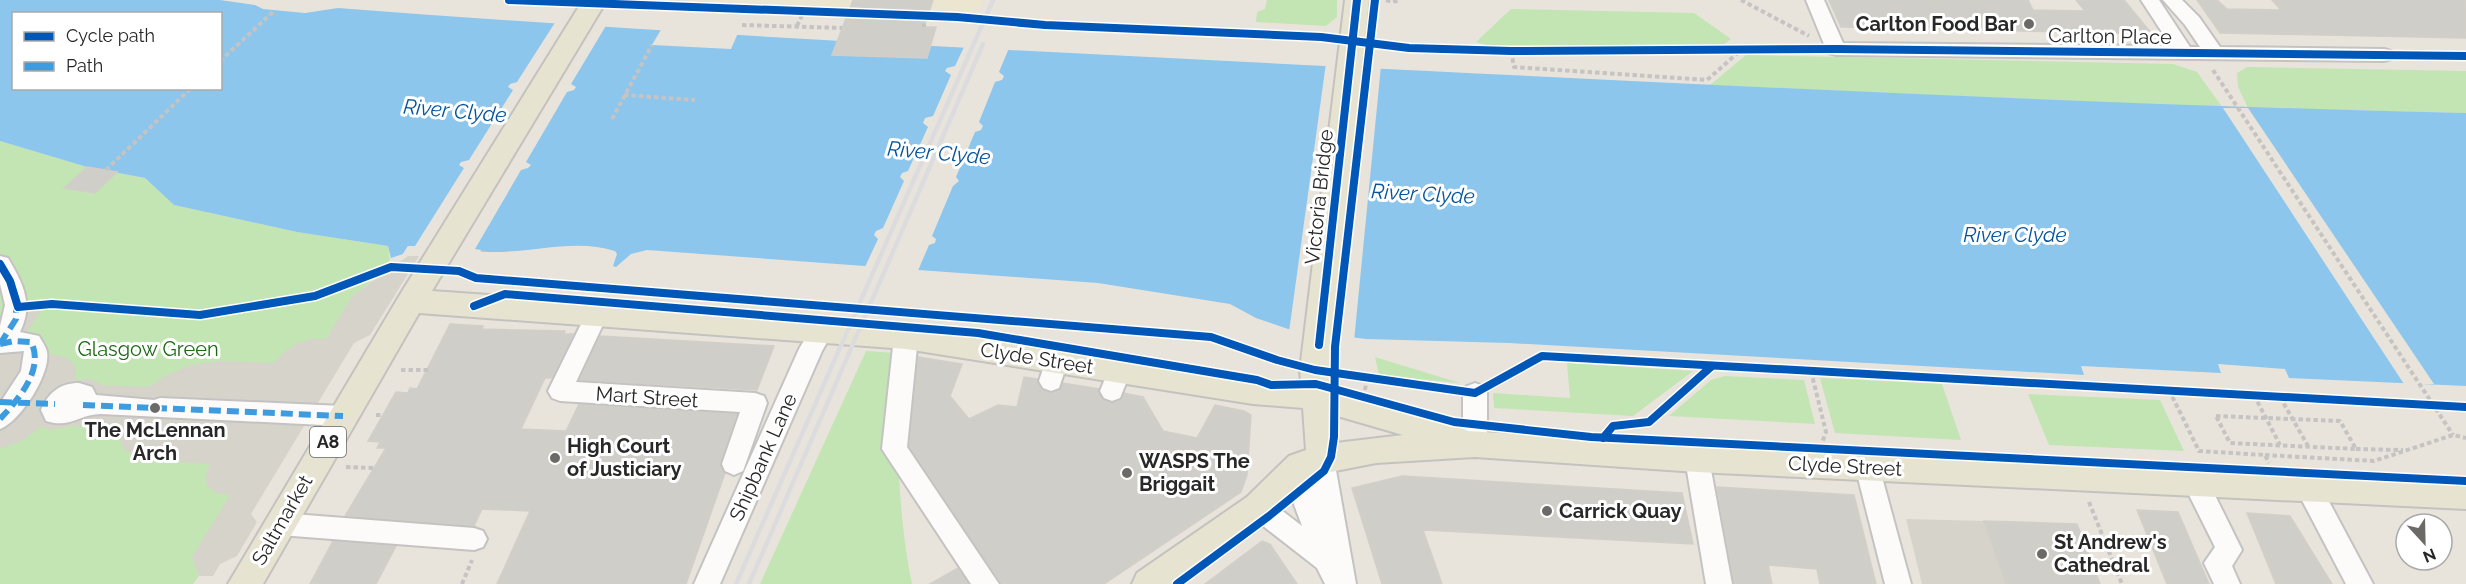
<svg xmlns="http://www.w3.org/2000/svg" width="2466" height="584" viewBox="0 0 2466 584" font-family="Raleway,sans-serif">
<style>
.education{fill:#ece6d0}
.green{fill:#c2e5b3}
.plaza{fill:#d6d3cb}
.water{fill:#8cc6ed;fill-rule:evenodd}
.pier{fill:#e8e4dc}
.building{fill:#d0cec8;stroke:#d2cfc9;stroke-width:1.5}
.lines{fill:none;stroke-linecap:round;stroke-linejoin:round}
.minor-casing{stroke:#c4c3c2;stroke-width:4}
.major-casing{stroke:#c4c2bf;stroke-width:4}
.path{stroke:#c5c4c3;stroke-width:4;stroke-dasharray:4.5 3;stroke-linecap:butt}
.minor{fill:#fcfbfa;fill-rule:evenodd}
.major{fill:#e6e4d1;fill-rule:evenodd}
.rail{stroke:#dcdcde;stroke-width:4.5}
.quiet{stroke:#3d9ce0;stroke-width:6;stroke-dasharray:12 6;stroke-linecap:butt}
.cycleway-casing{stroke:#fff;stroke-width:11}
.cycleway{stroke:#0057b8;stroke-width:8}
.poi-dot{fill:#6b6a67;stroke:#fff;stroke-width:2}
.labels{text-anchor:middle;stroke-width:6;stroke-linejoin:round;paint-order:stroke}
.shield{fill:#fff;stroke:#686868;stroke-width:1.5}
.shield-label{font-size:18px;font-weight:bold;fill:#282828}
.poi-label{font-size:20px;font-weight:bold;fill:#282828;stroke:#fff;text-anchor:start}
.street-label{font-size:20px;fill:#282828;stroke:#fff}
.park-label{font-size:20px;fill:#1b6815;stroke:#fff}
.water-label{font-size:21px;font-style:italic;fill:#06549e;stroke:#fff}
</style>
<rect width="100%" height="100%" fill="#e8e4dc"/>
<!-- education -->
<polygon class="education" points="685,0 983,0 979,11"/>
<!-- green -->
<g class="green">
<polygon points="1267,0 1337,0 1337,17 1326,26 1256,22 1257,12 1265,9"/>
<polygon points="1511,9 1694,13 1731,39 1720,47 1493,47 1476,42"/>
<polygon points="1746,55 2173,64 2197,72 2223,108 1710,85"/>
<polygon points="2247,67 2466,71 2466,113 2248,108 2238,87 2237,73"/>
<polygon points="0,141 87,167 145,178 174,205 297,232 388,246 390,260 373,280 352,297 193,557 199,576 193,584 0,584"/>
<path d="M866 351 896 353C898 430 896 508 912 584H760Z"/>
<polygon points="1375,357 1460,383 1379,375"/>
<polygon points="1567,363 1693,371 1633,416 1494,408 1493,393 1570,398"/>
<polygon points="1725,376 1804,380 1815,424 1669,416 1711,380"/>
<polygon points="1820,378 1942,384 1961,440 1835,433"/>
<polygon points="2028,394 2160,400 2184,451 2049,445"/>
</g>
<!-- plaza -->
<g class="plaza">
<polygon points="408,256 419,256 370,335 354,343 251,514 257,522 237,556 220,564 213,576 199,576 192,557 230,495 216,493 207,486 206,475 210,464 138,459 123,448 119,436 119,428 72,426 50,430 41,427 21,441 0,449 0,315 48,308 41,311 26,333 34,337 42,354 58,355 69,359 76,368 76,380 90,379 103,385 148,387 165,376 188,366 218,361 274,363 283,353 296,344 312,339 326,339 352,296"/>
<polygon points="1906,519 1984,521 2006,584 1922,584"/>
</g>
<!-- water -->
<path class="water" d="M0 0H220L255 5 263 9 305 13 338 8C701 36 1065 53 1428 71 1774 88 2120 105 2466 113V386L2289 378 2285 369 2218 364 2221 373 2081 366 2084 375 1509 343 1366 339 1288 329 1256 318 1230 304 1098 283 647 250 631 254 616 267 613 266 617 254 615 251C575 238 531 253 491 252 464 251 435 248 408 246L403 254 391 258 388 246 297 232 174 205 145 178 87 167 0 141ZM14 14H220V88H14Z"/>
<!-- pier -->
<g class="pier">
<polygon points="556,21 607,24 571,84 576,87 574,90 567,92 526,162 531,165 528,168 521,170 475,249 481,250 480,253 409,249 406,255 403,254 408,246 415,246 464,168 459,165 461,162 469,160 513,90 508,87 510,84 517,82"/>
<polygon points="662,28 738,33 731,49 652,45"/>
<polygon points="965,45 1009,48 999,72 1004,76 1002,80 995,82 979,122 983,126 981,130 975,132 956,177 959,181 953,186 932,236 936,239 935,243 929,245 917,273 864,269 878,239 874,235 876,231 883,228 904,181 900,177 902,173 908,171 928,127 923,123 925,118 933,116 951,75 945,71 947,68 955,66"/>
<polygon points="1326,63 1381,66 1354,341 1289,332"/>
<polygon points="2223,108 2248,108 2434,384 2404,384"/>
</g>
<!-- building -->
<g class="building">
<polygon points="853,0 933,0 924,27 936,27 927,58 832,55"/>
<polygon points="1829,0 2028,0 2033,10 2085,11 2076,0 2124,0 2152,34 1841,27"/>
<polygon points="2197,0 2217,0 2227,9 2281,10 2272,0 2466,0 2466,38 2220,33"/>
<polygon points="87,167 117,172 95,193 64,188"/>
<polygon points="450,324 483,326 482,329 565,331 564,334 573,334 552,378 545,378 521,429 566,431 579,404 737,414 720,463 725,473 686,584 497,584 530,511 482,509 474,526 345,516 386,448 377,448 380,442 368,441 396,392 408,393 410,388 417,389"/>
<polygon points="600,336 774,346 757,390 579,380"/>
<polygon points="918,357 962,364 950,396 969,419 998,405 1017,407 1024,377 1037,379 1041,389 1050,393 1060,390 1063,383 1099,389 1102,399 1111,403 1121,400 1124,393 1143,397 1163,431 1197,438 1215,405 1244,411 1251,415 1247,475 1241,492 1104,584 1001,584 909,446"/>
<polygon points="1402,476 1682,493 1693,544 1423,530 1442,584 1382,584 1352,488"/>
<polygon points="1717,487 1854,495 1876,584 1820,584 1817,569 1768,565 1772,584 1734,584"/>
<polygon points="2137,510 2178,512 2209,584 2167,584"/>
<polygon points="2247,513 2290,516 2332,584 2276,584"/>
<polygon points="1984,521 2077,524 2100,584 2006,584"/>
<polygon points="333,541 396,546 376,584 310,584"/>
<polygon points="1262,541 1270,544 1297,584 1205,584"/>
<polygon points="958,568 968,584 930,584"/>
</g>
<g class="lines">
<defs>
<g id="minor">
<polygon points="1806,0 1824,0 1843,43 2171,46 2141,0 2159,0 2190,47 2200,47 2185,25 2163,0 2182,0 2199,17 2220,47 2384,49 2391,51 2394,55 2391,59 2384,61 1836,55 1829,53 1826,49"/>
<path d="M0 256 8 258C23 283 34 305 20 332L39 336C42 341 46 347 47 352 51 374 20 422 0 429V403L21 371 24 351 0 353V326L5 305 0 284Z"/>
<polygon points="597,305 605,308 608,314 576,382 755,393 764,396 767,403 743,471 734,475 725,471 722,464 740,412 560,401 552,398 548,391 586,314 589,308"/>
<polygon points="822,321 830,324 834,330 822,351 720,584 694,584 799,349 814,324"/>
<polygon points="906,328 914,331 918,337 907,447 999,584 971,584 882,449 894,337 898,331"/>
<polygon points="1056,352 1064,354 1068,361 1059,388 1051,391 1043,388 1039,381 1048,354"/>
<polygon points="1119,362 1127,364 1131,371 1120,398 1112,401 1104,398 1100,391 1111,364"/>
<path d="M79 383 92 387 96 395 154 400 160 398 343 406 352 409 355 416 352 423 343 426 101 414C79 414 70 429 46 421L41 410C48 393 60 383 79 383Z"/>
<polygon points="1475,383 1483,386 1487,393 1487,444 1484,451 1475,454 1466,451 1463,444 1463,393 1467,386"/>
<path d="M1322 448 1331 452 1334 459 1356 584H1325L1317 568 1249 515 1245 507 1249 499 1258 496 1267 499 1302 526C1295 506 1281 478 1291 458L1300 454 1310 459 1313 452Z"/>
<polygon points="1697,448 1706,452 1709,459 1732,584 1706,584 1685,459 1688,452"/>
<polygon points="1867,455 1876,459 1879,466 1911,584 1885,584 1855,466 1858,459"/>
<polygon points="2195,470 2204,473 2242,550 2232,566 2240,584 2214,584 2204,563 2215,547 2182,481 2186,473"/>
<polygon points="2308,476 2317,479 2373,584 2346,584 2295,487 2299,479"/>
<polygon points="280,513 474,528 483,531 487,539 483,547 474,550 280,535 271,532 267,524 271,516"/>
</g>
<path id="major" d="M583 0H607L432 291 906 325 1253 380 1301 383 1300 370 1345 0H1369L1330 370 1332 389 1456 425 1468 431 1697 446 2466 481V509L1697 472 1475 457 1376 463 1310 476 1269 517 1176 584H1132L1137 573 1247 497 1289 456 1306 450 1303 408 1253 404 906 349 419 313 263 584H228L401 293ZM1334 415 1403 435 1336 443Z"/>
</defs>
<!-- minor casing -->
<use href="#minor" class="minor-casing"/>
<!-- major casing -->
<use href="#major" class="major-casing"/>
<!-- path -->
<g class="path">
<polyline points="1386,0 1393,2 1400,0"/>
<polyline points="1741,0 1809,36"/>
<polyline points="924,16 924,27"/>
<polyline points="742,25 842,28"/>
<polyline points="797,26 804,11"/>
<polyline points="1511,51 1514,67 1707,80 1740,51"/>
<polyline points="220,61 274,11"/>
<polyline points="2213,70 2453,435"/>
<polyline points="624,95 695,100"/>
<polyline points="612,119 652,45"/>
<polyline points="106,170 191,88"/>
<polyline points="401,370 428,370"/>
<polyline points="1811,371 1826,432 1822,443"/>
<polyline points="1365,390 1367,379"/>
<polyline points="2169,390 2199,451 2265,455 2269,463"/>
<polyline points="2254,395 2280,445"/>
<polyline points="2280,397 2308,446"/>
<polyline points="376,415 383,415"/>
<polygon points="2216,416 2340,421 2356,449 2230,443"/>
<polyline points="2356,449 2403,450"/>
<polyline points="2265,455 2374,461 2453,435 2466,438"/>
<polyline points="346,467 375,468"/>
<polyline points="2089,502 2122,584"/>
<polyline points="462,584 472,560"/>
</g>
<!-- minor -->
<use href="#minor" class="minor"/>
<!-- major -->
<use href="#major" class="major"/>
<!-- rail -->
<g class="rail">
<polyline points="736,584 993,0"/>
<polyline points="749,584 983,44"/>
</g>
<!-- quiet -->
<g class="quiet">
<path d="M0 344 14 341 31 342C45 369 18 400 0 419"/>
<polyline points="0,344 16,319 16,302"/>
<polyline points="0,402 55,404"/>
<polyline points="83,405 343,416"/>
</g>
<defs>
<g id="cycleway">
<polyline points="509,0 957,17 1045,25 1321,37 1409,48 1511,51 1836,49 2466,56"/>
<polyline points="0,264 10,281 18,307 52,304 200,315 315,296 391,267 459,271 476,278 1211,337 1277,360 1315,370 1475,393 1542,356 2466,407"/>
<polyline points="474,306 505,294 978,333 1257,380 1271,385 1316,384 1454,422 1591,437 2466,481"/>
<polyline points="1319,345 1357,0"/>
<polyline points="1603,438 1613,426 1649,422 1712,366"/>
<polyline points="1177,584 1269,516 1324,471 1331,457 1334,437 1335,347 1375,0"/>
</g>
</defs>
<!-- cycleway casing -->
<use href="#cycleway" class="cycleway-casing"/>
<!-- cycleway -->
<use href="#cycleway" class="cycleway"/>
</g>
<!-- markers -->
<g class="poi-dot">
<circle cx="2029" cy="24" r="6"/>
<circle cx="155" cy="408" r="6"/>
<circle cx="555" cy="458" r="6"/>
<circle cx="1127" cy="473" r="6"/>
<circle cx="1547" cy="511" r="6"/>
<circle cx="2042" cy="554" r="6"/>
</g>
<g class="labels">
<!-- shield labels -->
<rect class="shield" x="310" y="427" width="36" height="30" rx="4.5"/>
<g class="shield-label">
<text x="328" y="448">A8</text>
</g>
<!-- poi labels -->
<g class="poi-label">
<text x="2017" y="31" text-anchor="end">Carlton Food Bar</text>
<text x="155" y="437" text-anchor="middle">The McLennan<tspan x="155" dy="23">Arch</tspan></text>
<text x="567" y="453">High Court<tspan x="567" dy="23">of Justiciary</tspan></text>
<text x="1139" y="468">WASPS The<tspan x="1139" dy="23">Briggait</tspan></text>
<text x="1559" y="518">Carrick Quay</text>
<text x="2054" y="549">St Andrew's<tspan x="2054" dy="23">Cathedral</tspan></text>
</g>
<!-- street labels -->
<g class="street-label">
<text transform="translate(2110 36) rotate(1)" y="7">Carlton Place</text>
<text transform="translate(1319 197) rotate(-84)" y="7">Victoria Bridge</text>
<text transform="translate(1037 358) rotate(9)" y="7">Clyde Street</text>
<text transform="translate(647 397) rotate(4)" y="7">Mart Street</text>
<text transform="translate(763 457) rotate(-66)" y="7">Shipbank Lane</text>
<text transform="translate(1845 466) rotate(3)" y="7">Clyde Street</text>
<text transform="translate(282 520) rotate(-60)" y="7">Saltmarket</text>
</g>
<!-- park labels -->
<g class="park-label">
<text x="148" y="356">Glasgow Green</text>
</g>
<!-- water labels -->
<g class="water-label">
<text transform="translate(455 111) rotate(5)" y="7">River Clyde</text>
<text transform="translate(939 153) rotate(5)" y="7">River Clyde</text>
<text transform="translate(1423 194) rotate(3)" y="7">River Clyde</text>
<text x="2015" y="242">River Clyde</text>
</g>
</g>
<!-- legend -->
<rect x="12" y="12" width="210" height="78" fill="#ffffff" stroke="#a9a9a9" stroke-width="1.5"/>
<rect x="24" y="32" width="30" height="9" fill="#0057b8" stroke="#a9a9a9" stroke-width="1.5"/>
<text x="66" y="42" font-size="18" fill="#282828">Cycle path</text>
<rect x="24" y="62" width="30" height="9" fill="#3d9ce0" stroke="#a9a9a9" stroke-width="1.5"/>
<text x="66" y="72" font-size="18" fill="#282828">Path</text>
<!-- north arrow -->
<g transform="translate(2424 542) rotate(158)"><circle r="28" fill="#ffffff" stroke="#a9a9a9" stroke-width="1.5"/>
<path d="M0-4.5L10 22L0 15L-10 22Z" fill="#6b6a67"/>
<text y="-9" font-size="16" font-weight="bold" text-anchor="middle" fill="#282828">N</text>
</g>
</svg>
